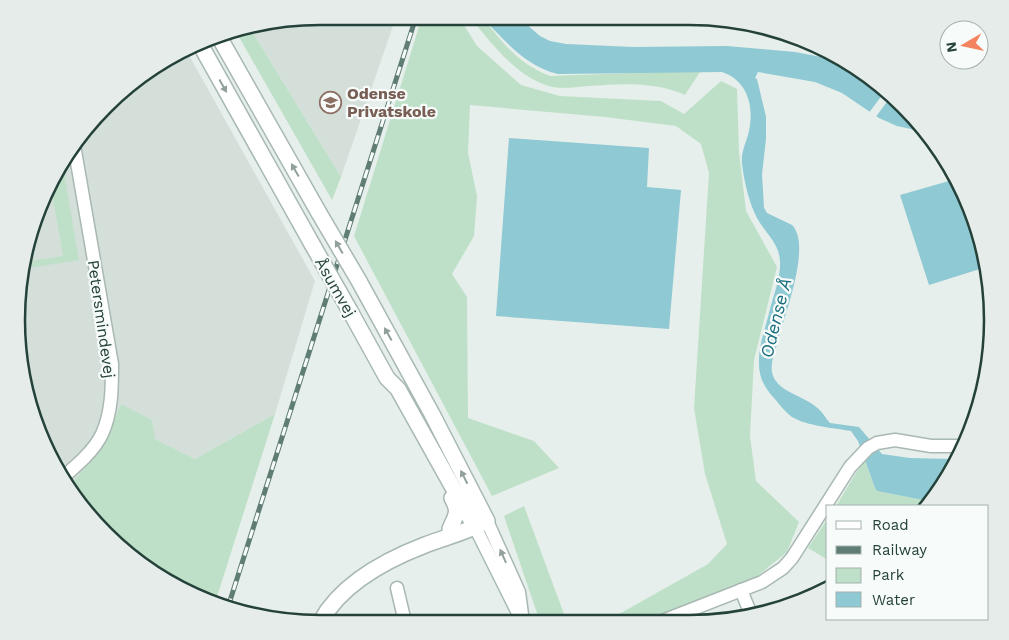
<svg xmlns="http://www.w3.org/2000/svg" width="1009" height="640" viewBox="0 0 1009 640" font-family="'Work Sans',sans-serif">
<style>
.built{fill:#d4dfda}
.green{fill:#bfe0c8}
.water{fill:#8ec9d4}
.pier{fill:#e6efeb}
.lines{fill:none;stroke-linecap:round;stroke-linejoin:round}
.minor-casing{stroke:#a8b8b2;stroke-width:15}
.tertiary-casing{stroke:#a8b8b2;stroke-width:18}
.minor{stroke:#fff;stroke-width:12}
.tertiary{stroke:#fff;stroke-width:15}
.rail-casing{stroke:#5f7d75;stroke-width:5}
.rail{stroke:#f7fbf9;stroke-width:3;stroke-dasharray:9;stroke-linecap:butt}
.tertiary-bridge-casing{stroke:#a8b8b2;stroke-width:18;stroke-linecap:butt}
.tertiary-bridge{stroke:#fff;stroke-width:15}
.oneway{fill:#92a09c}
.labels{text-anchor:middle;stroke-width:4.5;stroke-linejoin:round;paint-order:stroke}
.education-label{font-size:16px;font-weight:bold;fill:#785e54;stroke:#f7fbf9;text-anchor:start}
.street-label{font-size:16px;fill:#24423a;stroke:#f7fbf9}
.water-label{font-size:18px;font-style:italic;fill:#1c6f80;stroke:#f7fbf9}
.rim{fill:none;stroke:#24423a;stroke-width:2.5}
</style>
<rect width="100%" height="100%" fill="#e6efeb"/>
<!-- built -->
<g class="built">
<polygon points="320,16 396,17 341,177 250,28"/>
<polygon points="186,50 315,281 275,414 195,459 155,439 121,404 103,446 73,482 74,492 57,472 27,398 17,300 32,222 79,135 151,68"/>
</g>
<!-- green -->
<g class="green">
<polygon points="422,17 459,17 477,46 521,85 560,96 661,101 684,114 721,81 737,89 739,152 746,211 777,267 754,360 750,436 756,481 799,522 787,552 755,578 641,623 582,623 621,613 708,564 727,544 705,474 694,408 709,173 701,144 676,126 605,117 470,105 468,153 477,196 474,236 452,274 467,297 468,418 534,441 559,468 492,496 354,236"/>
<path d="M470 17H482C503 43 518 64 550 76L658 72H700L685 95C653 81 622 84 588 86 577 87 564 89 553 87 519 80 491 43 470 17Z"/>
<polygon points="250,28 341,177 332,200 235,30"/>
<polygon points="64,173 79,260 23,269 24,262 63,256 51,187 58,174"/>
<polygon points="121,404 152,420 155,439 195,459 275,414 215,603 203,601 120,549 74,492 73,482 103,446"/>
<path d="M865 461 875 488 877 491 923 500H929L926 506H836C846 491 853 475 865 461Z"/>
<polygon points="524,506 567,622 540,622 504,516"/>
<polygon points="828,518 828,560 808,548"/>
</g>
<!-- water -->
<g class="water">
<path d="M482 17 519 18 540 36 550 41 566 44 633 47 727 46 795 52 832 59 842 63 892 96 920 131 897 126 879 118 842 93 815 82 758 72 755 78 757 79 766 117V139L762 174 764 208 767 213 792 225C813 246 782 321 776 348 773 357 769 368 774 378 781 392 803 396 815 406 821 410 825 417 830 423L859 427 882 454 910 458 953 459 929 500H923L877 491 875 488 858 441 851 431C834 428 807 426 792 417 785 412 779 404 774 398 765 388 759 378 759 364 758 346 766 327 770 309 774 294 781 276 780 261 779 242 765 233 757 218 749 203 744 181 742 164 741 153 745 145 748 135 755 109 749 81 722 72L558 74C525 66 504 40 482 17Z"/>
<polygon points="509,138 649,148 647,187 681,190 669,329 496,316"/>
<polygon points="956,179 961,185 983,268 929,285 900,195"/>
</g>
<!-- pier -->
<polygon class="pier" points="886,90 892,95 875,118 868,114"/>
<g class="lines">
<defs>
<g id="minor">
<path d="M62 478C76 466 94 451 102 434 112 412 112 388 112 364L74 145"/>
<polyline points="487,521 519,592 523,622"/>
<polyline points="475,527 519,615"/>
<polyline points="397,588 405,622"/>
<polyline points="741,590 750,612"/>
<polyline points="657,623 762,582 783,568 792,558 850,467 868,448 877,443 895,440 931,446 960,446"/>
</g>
<g id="tertiary">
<polyline points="218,35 319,213"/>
<polyline points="200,44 312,244"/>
<polyline points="350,311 387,378 398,389 475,527"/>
<path d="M450 529C456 515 460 512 452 498"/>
<path d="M321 621C342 583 386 560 425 545 446 537 467 532 487 521L432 414 359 281"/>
</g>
</defs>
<!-- minor casing -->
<use href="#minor" class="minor-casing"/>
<!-- tertiary casing -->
<use href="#tertiary" class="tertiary-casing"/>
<!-- minor -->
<use href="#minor" class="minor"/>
<!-- tertiary -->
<use href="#tertiary" class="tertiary"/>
<defs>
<polyline id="rail" points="228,607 416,17"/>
</defs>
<!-- rail casing -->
<use href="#rail" class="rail-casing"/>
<!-- rail -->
<use href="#rail" class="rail"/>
<defs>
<g id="tertiary-bridge">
<polyline points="319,213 359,281"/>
<polyline points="312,244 350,311"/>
</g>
</defs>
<!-- tertiary-bridge casing -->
<use href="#tertiary-bridge" class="tertiary-bridge-casing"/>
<!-- tertiary-bridge -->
<use href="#tertiary-bridge" class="tertiary-bridge"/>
</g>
<!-- one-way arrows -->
<defs><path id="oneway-solid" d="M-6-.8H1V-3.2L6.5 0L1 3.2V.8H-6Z" transform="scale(1.25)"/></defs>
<g class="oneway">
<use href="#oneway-solid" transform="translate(223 86) rotate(61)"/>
<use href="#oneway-solid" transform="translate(295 170) rotate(-120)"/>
<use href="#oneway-solid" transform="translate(339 247) rotate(-120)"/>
<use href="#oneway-solid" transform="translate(388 334) rotate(-119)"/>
<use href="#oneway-solid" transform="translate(464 477) rotate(-117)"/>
<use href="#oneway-solid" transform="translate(503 556) rotate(-114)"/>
</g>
<!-- icons -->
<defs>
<symbol id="school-ring" viewBox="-11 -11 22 22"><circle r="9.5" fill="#f7fbf9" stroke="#8d6e63" stroke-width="1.5"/><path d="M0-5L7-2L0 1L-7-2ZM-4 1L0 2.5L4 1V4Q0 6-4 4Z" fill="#8d6e63"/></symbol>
</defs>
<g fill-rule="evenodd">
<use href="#school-ring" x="318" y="90" width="25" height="25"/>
</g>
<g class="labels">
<!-- education labels -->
<g class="education-label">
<text x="347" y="99">Odense<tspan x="347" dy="18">Privatskole</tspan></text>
</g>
<!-- street labels -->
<g class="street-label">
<text transform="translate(336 287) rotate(60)" y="6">Åsumvej</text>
<text transform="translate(102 319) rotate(82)" y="6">Petersmindevej</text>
</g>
<!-- water labels -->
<g class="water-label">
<text transform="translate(776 318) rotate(-76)" y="6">Odense Å</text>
</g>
</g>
<!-- crop -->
<path d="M0 0H1009V640H0ZM320 25H689A295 295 0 0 1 984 320V320A295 295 0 0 1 689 615H320A295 295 0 0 1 25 320V320A295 295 0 0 1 320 25Z" fill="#e6ecea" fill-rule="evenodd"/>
<path class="rim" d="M320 25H689A295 295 0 0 1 984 320V320A295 295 0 0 1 689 615H320A295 295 0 0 1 25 320V320A295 295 0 0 1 320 25Z"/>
<!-- legend -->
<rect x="826" y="505" width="162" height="115" fill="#f7fbf9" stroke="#a3b1ad"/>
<rect x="836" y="521" width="25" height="8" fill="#ffffff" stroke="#a3b1ad"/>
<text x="872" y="530" font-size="15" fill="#24423a">Road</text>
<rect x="836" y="546" width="25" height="8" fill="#5f7d75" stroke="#a3b1ad"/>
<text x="872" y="555" font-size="15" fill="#24423a">Railway</text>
<rect x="836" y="568" width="25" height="15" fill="#bfe0c8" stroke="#a3b1ad"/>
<text x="872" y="580" font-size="15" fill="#24423a">Park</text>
<rect x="836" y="592" width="25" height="15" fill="#8ec9d4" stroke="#a3b1ad"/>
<text x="872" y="605" font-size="15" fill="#24423a">Water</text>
<!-- north arrow -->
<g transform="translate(964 45) rotate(261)"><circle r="24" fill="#f7fbf9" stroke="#a3b1ad"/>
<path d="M0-4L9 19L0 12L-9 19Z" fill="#f4845f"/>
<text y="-8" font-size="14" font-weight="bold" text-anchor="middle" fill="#24423a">N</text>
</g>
</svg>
